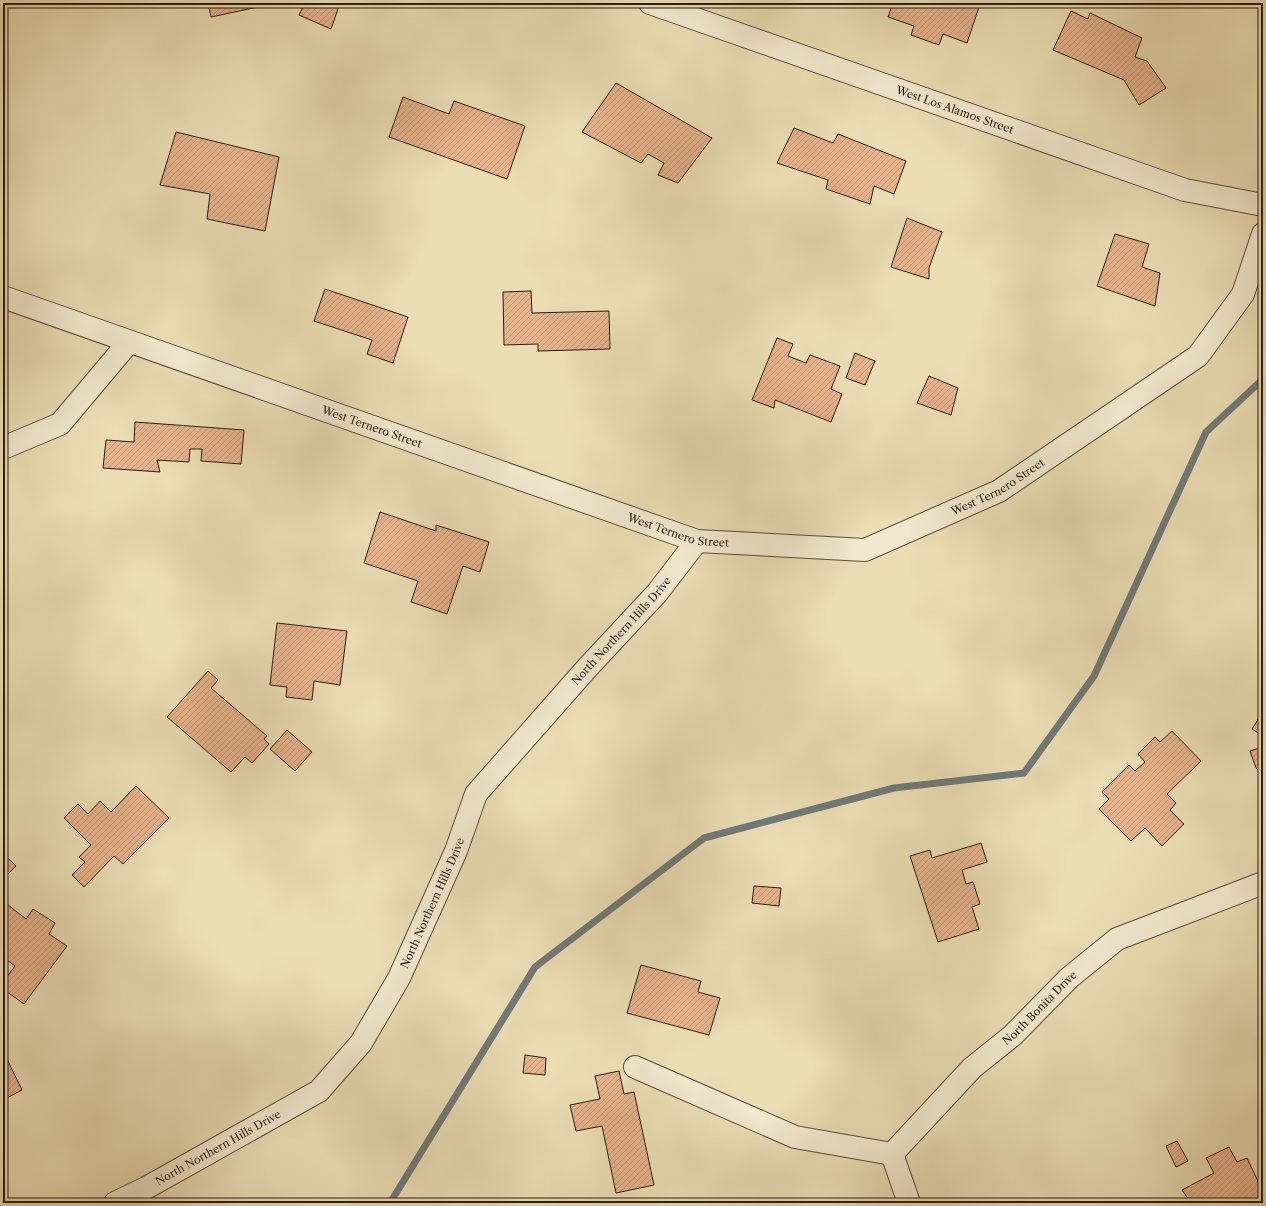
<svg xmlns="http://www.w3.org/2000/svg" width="1266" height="1206" viewBox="0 0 1266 1206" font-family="'Libre Caslon Text',serif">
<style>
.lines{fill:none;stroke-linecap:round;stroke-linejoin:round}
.stream{stroke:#707a78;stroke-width:7}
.building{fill:url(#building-hatch);stroke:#2b1c17}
.minor-casing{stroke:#5b4c3e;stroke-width:24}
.minor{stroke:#f1e8ce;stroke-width:22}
.labels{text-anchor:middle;stroke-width:3.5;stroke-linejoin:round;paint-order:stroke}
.street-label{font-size:11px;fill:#2b1c17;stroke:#f1e8ce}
</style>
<defs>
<pattern id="building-hatch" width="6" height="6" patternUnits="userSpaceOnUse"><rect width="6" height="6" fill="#e4b28b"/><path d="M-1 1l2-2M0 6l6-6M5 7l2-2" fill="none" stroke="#c49877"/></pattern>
</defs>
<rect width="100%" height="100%" fill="#eadcb3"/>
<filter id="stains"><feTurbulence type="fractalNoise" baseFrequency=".005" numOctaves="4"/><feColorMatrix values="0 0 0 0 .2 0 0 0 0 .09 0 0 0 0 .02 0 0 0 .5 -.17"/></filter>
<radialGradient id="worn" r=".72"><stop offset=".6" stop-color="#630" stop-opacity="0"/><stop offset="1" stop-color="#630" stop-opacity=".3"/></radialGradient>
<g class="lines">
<!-- stream -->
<polyline class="stream" points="390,1203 535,967 704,838 894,788 1024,773 1094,676 1206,432 1263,379"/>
</g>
<!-- building -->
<g class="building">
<polygon points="208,3 277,3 211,17"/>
<polygon points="305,3 340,3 331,29 299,15"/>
<polygon points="892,3 968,3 979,7 967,43 943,34 939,45 911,35 914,26 888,17 893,3"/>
<polygon points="1071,11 1088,19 1090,13 1142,38 1135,57 1147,61 1166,88 1139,105 1124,80 1053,50"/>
<polygon points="616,83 712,138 678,183 658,175 664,163 648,154 641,163 582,132"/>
<polygon points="403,97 449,114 454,101 525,126 507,179 389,137"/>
<polygon points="794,128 833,143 838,134 906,161 894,194 874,186 870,204 826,189 828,180 777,163"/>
<polygon points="176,132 279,157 265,231 207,219 210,194 160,185"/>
<polygon points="907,218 942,232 929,268 929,279 891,267"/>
<polygon points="1115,234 1149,244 1142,267 1160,273 1155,306 1097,286"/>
<polygon points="325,289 408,317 393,363 367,354 372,340 314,321"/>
<polygon points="531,291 532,313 609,311 610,349 538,351 538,344 504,345 503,292"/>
<polygon points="777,338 793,344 788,356 806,363 810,355 840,366 831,389 842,394 831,422 775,400 774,408 752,400"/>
<polygon points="855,353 875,361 865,385 846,378"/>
<polygon points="929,376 958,388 951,415 917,403"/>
<polygon points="135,422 244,430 241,464 201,461 202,449 190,449 189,462 157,460 160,472 103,468 106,440 134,442"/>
<polygon points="380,512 436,531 436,525 489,542 480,572 463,566 447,614 411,602 418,581 364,563"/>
<polygon points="277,623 347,631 340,685 314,681 312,700 286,697 287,687 270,685"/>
<polygon points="208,671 218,680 211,688 267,736 264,739 269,744 252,763 245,757 231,772 167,717"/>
<polygon points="1262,713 1263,713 1263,736 1252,729"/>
<polygon points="287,730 312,752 295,771 270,749"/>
<polygon points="1172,731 1201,761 1167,794 1176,803 1170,810 1184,824 1162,846 1145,828 1131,841 1099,809 1109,799 1102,792 1129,765 1135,771 1145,762 1138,754 1155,737 1160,742"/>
<polygon points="1263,747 1263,775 1256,768 1250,751"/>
<polygon points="136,786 169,818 123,864 114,856 84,887 72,875 85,862 79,857 91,845 64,818 78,804 88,814 100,801 111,812"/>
<polygon points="981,843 987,862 962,870 966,884 973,882 980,904 972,907 979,929 938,942 910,856 930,850 932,858"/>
<polygon points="3,853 16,866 3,879"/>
<polygon points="754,886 781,888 779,906 752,903"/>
<polygon points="3,901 26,919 33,909 55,923 49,934 67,946 24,1004 3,989 3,982 15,966 3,957"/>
<polygon points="641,965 701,981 698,992 720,998 709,1035 627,1013"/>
<polygon points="3,1051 22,1090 3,1100"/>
<polygon points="525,1055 546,1058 545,1075 523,1073"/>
<polygon points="619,1071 624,1094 634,1092 654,1185 616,1193 602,1126 576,1131 570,1105 600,1099 595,1076"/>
<polygon points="1177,1141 1188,1161 1176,1167 1166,1146"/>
<polygon points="1229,1147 1237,1162 1247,1158 1263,1192 1263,1203 1191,1203 1182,1190 1214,1173 1206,1158"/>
</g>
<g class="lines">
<defs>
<g id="minor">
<path id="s1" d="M650 3 1185 190 1263 205"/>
<path id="s2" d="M3 297 697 541 865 550 999 491 1198 356 1243 294 1263 234"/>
<polyline points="3,448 60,424 129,342"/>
<polyline points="635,1067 795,1137 892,1154"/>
<path id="s3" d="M892 1154 972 1068 1013 1035 1069 978 1117 939 1263 883"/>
<polyline points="892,1154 909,1203"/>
<path id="s4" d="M115 1203 146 1188 319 1091 361 1043 399 978 456 851 476 794 588 667 657 593 697 541"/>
</g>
</defs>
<!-- minor casing -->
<use href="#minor" class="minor-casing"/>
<!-- minor -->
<use href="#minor" class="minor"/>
</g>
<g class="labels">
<!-- street labels -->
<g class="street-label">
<text dy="4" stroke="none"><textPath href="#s1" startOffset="323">West Los Alamos Street</textPath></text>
<text dy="4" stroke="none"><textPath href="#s2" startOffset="391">West Ternero Street</textPath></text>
<text dy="4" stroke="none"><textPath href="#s2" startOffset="1051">West Ternero Street</textPath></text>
<text dy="4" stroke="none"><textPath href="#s2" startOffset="715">West Ternero Street</textPath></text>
<text dy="4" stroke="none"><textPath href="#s4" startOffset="790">North Northern Hills Drive</textPath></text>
<text dy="4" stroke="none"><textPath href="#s4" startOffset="454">North Northern Hills Drive</textPath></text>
<text dy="4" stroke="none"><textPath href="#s3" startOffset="208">North Bonita Drive</textPath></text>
<text dy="4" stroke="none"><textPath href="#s4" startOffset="117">North Northern Hills Drive</textPath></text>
</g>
</g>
<!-- margin -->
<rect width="1266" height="1206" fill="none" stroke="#eadcb3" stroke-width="16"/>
<rect x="4" y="4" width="1258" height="1198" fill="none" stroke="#2b1c17" stroke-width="2"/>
<rect x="8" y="8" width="1250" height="1190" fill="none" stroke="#2b1c17"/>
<rect width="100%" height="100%" filter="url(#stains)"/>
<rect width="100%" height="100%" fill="url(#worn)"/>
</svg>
